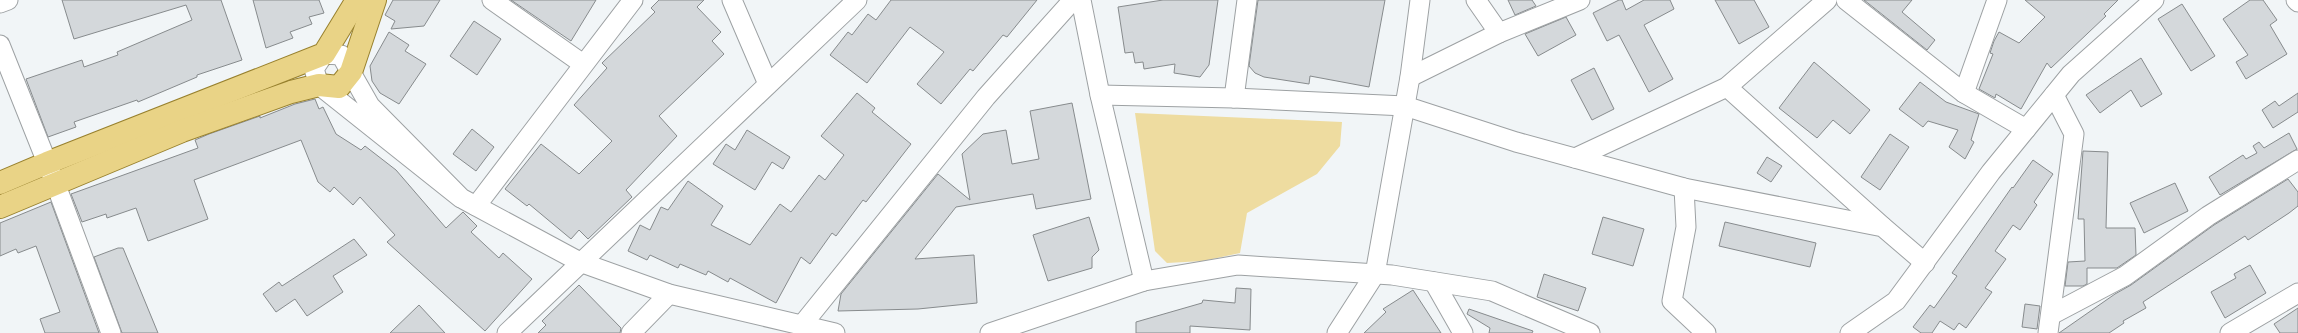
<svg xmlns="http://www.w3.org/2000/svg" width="2298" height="333" viewBox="0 0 2298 333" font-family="'Alegreya Sans',sans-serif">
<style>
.green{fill:#eedca0}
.building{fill:#d4d8db;stroke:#878b8d}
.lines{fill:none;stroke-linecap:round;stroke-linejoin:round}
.minor-casing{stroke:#9da1a3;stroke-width:21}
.major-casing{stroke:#98812e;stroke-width:24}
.minor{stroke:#fff;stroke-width:19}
.major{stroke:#e9d386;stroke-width:22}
</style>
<rect width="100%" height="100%" fill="#f1f5f7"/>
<!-- green -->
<polygon class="green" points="1135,113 1342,122 1340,146 1317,174 1247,213 1240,253 1203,261 1167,263 1155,251"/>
<!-- building -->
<g class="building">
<polygon points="62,0 221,0 242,60 197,75 197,77 138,102 137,100 74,122 76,127 48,137 26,79 82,60 84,67 118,55 117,52 192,20 186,5 74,39"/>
<polygon points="253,0 319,0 324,13 309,17 312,24 290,32 293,38 266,48"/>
<polygon points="393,0 440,0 424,26 391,29 395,21 385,15"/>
<polygon points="511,0 596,0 571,41"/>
<polygon points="659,0 704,0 697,7 721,32 712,41 724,54 659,116 677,136 626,190 632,197 588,239 579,230 571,239 529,204 527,206 505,189 541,144 579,174 612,141 574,105 607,68 602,63 655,12 651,8"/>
<polygon points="891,0 1037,0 1007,37 1003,35 973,71 970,69 941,104 917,84 944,52 910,27 867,83 830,55 848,32 852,35 868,14 876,20"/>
<polygon points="1163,0 1218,0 1209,65 1200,77 1174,73 1175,64 1144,69 1143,62 1135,63 1133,52 1125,53 1118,7"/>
<polygon points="1258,0 1385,0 1369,87 1310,76 1309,84 1264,77 1255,73 1249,66"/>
<polygon points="1508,0 1532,0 1536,6 1515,15"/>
<polygon points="1619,0 1622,0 1626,10 1644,0 1670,0 1674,9 1644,25 1673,79 1649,92 1619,35 1607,41 1593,13"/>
<polygon points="1715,0 1754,0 1769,27 1739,44"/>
<polygon points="1864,0 1912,0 1902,12 1935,40 1927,50"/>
<polygon points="2025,0 2118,0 2104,14 2106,16 2051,68 2047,63 2021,109 1996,94 1995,98 1979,89 1993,54 1990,53 1994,41 1999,32 2019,43 2045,17"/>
<polygon points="2250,0 2263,0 2277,20 2270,25 2287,54 2246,79 2236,62 2248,55 2223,19"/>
<polygon points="2182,4 2215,56 2191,71 2158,19"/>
<polygon points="1566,17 1576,35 1538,56 1525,34"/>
<polygon points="474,21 501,39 477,75 450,56"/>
<polygon points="389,32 409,45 405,51 426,64 399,104 380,93 372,81 370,66"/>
<polygon points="2141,58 2162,94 2141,107 2131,90 2100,113 2086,95"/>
<polygon points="1814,62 1870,110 1850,134 1833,120 1817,138 1779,108"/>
<polygon points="1594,68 1614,109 1592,120 1571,80"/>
<polygon points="1920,82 1946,102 1979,114 1971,140 1974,142 1965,159 1949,147 1958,130 1928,121 1923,127 1899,109"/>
<polygon points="857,93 875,108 872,112 911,144 866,202 863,200 836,236 832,233 810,264 801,257 776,303 730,278 728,282 708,271 706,275 680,264 678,268 650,255 647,260 628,251 640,225 650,230 661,207 668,210 688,181 723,206 711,225 750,245 780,204 791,212 819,175 825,180 844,155 821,136"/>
<polygon points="2298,93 2298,112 2273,128 2262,110 2275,101 2279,106"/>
<polygon points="315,99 319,109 323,107 336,134 361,150 365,146 396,170 446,228 463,212 477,226 471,232 499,258 503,253 532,279 485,331 387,242 395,235 360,197 353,205 334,187 330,192 318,182 301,140 194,180 208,219 148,241 136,208 107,218 106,214 82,222 71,194 198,148 195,140 209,134 260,116 260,118 295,104"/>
<polygon points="1072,103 1091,199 1036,209 1033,194 956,207 915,259 974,255 977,303 918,309 838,311 841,294 938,174 970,200 962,154 983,134 1006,130 1012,164 1039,159 1030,111"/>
<polygon points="472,129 494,147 476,171 453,154"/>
<polygon points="747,130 790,157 783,169 772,162 755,190 713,164 726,144 735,150"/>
<polygon points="2289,133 2297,149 2220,195 2209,177 2243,155 2246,159 2257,153 2253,146 2259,142 2264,148"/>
<polygon points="1890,134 1909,147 1880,190 1861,177"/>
<polygon points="2083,151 2108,152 2106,228 2135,228 2136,255 2117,268 2087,268 2087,284 2083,286 2065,286 2068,262 2085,261 2084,219 2078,219"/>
<polygon points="1767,157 1782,166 1771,182 1757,173"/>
<polygon points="2033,160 2053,174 2034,202 2037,205 2020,230 2013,225 1995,251 2006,259 1985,288 1992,292 1966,328 1959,323 1954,330 1940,321 1932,333 1921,333 1913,327 1930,305 1934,308 1957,276 1952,273 2012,187 2013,188"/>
<polygon points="2288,179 2298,192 2298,206 2289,213 2248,240 2245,236 2143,302 2146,308 2123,321 2124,323 2109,333 2059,333 2115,294 2131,285 2214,225"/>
<polygon points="2175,183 2188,211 2144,233 2130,203"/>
<polygon points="51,202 99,333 45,333 40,319 60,312 36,246 18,253 16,249 0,256 0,223"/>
<polygon points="1089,217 1099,250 1092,257 1092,268 1048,281 1033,235"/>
<polygon points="1603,217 1644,229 1633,266 1592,254"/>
<polygon points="1725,222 1816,243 1810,267 1719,246"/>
<polygon points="354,239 367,255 333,276 343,292 307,316 295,299 276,312 263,294 279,282 282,286"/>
<polygon points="118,248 123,248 158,333 122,333 94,257"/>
<polygon points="2250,265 2266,293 2225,318 2211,292 2236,278 2234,274"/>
<polygon points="1544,274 1586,288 1578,311 1537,297"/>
<polygon points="579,285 621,328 620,333 538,333 546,325 542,321"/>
<polygon points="1236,288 1251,289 1250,330 1190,326 1190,333 1136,333 1136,322 1202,303 1203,300 1235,303"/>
<polygon points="1413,290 1441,333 1364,333 1386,312 1383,309"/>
<polygon points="2025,304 2040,306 2037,329 2022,327"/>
<polygon points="419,305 445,333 390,333"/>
<polygon points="2298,308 2298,333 2280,333 2274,324"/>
<polygon points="1469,309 1533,331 1532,333 1489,333 1490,328 1467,314"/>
</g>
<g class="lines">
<defs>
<g id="minor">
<polyline points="492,0 583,64"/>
<polyline points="732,0 768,84"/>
<polyline points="1081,0 1100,95 1144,281"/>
<polyline points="1476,0 1499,33 1580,0"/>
<polyline points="1846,0 1964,93 2026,129"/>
<polyline points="2296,0 2298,2"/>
<polyline points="0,3 8,0"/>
<polyline points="0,45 56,185 111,333"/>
<polyline points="1410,77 1499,33"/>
<polyline points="1727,87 1882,226"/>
<polyline points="1964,93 1997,0"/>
<polyline points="1100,95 1234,98 1405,106 1516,142 1684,188 1883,227 1925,263"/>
<polyline points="1234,98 1247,0"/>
<polyline points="1575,158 1727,87 1827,0"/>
<polyline points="1684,188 1686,227 1672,301 1706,333"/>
<polyline points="461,198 370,106 341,55 324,54 314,69 319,85 461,198 580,262 669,294 835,333"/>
<polyline points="476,206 633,0"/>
<polyline points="1434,282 1463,333"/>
<polyline points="2051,315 2125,276 2208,216 2298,160"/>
<polyline points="802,325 986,97 1073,0"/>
<polyline points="507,333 857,0"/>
<polyline points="631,333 669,294"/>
<polyline points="990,333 1144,281 1238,265 1392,275 1492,291 1590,333"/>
<polyline points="1337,333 1375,274 1410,77 1420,0"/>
<polyline points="1850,333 1896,301 1991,172 2071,74 2154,0"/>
<polyline points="2048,333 2074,134 2054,95"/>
<polyline points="2230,333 2298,293"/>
</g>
<g id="major">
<polyline points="0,183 47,163 324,54 357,0"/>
<polyline points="0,207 182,131 291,92 319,85 339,87 351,72 375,0"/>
</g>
</defs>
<!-- minor casing -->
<use href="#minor" class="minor-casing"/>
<!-- major casing -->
<use href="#major" class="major-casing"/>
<!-- minor -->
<use href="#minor" class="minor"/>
<!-- major -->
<use href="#major" class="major"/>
</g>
</svg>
